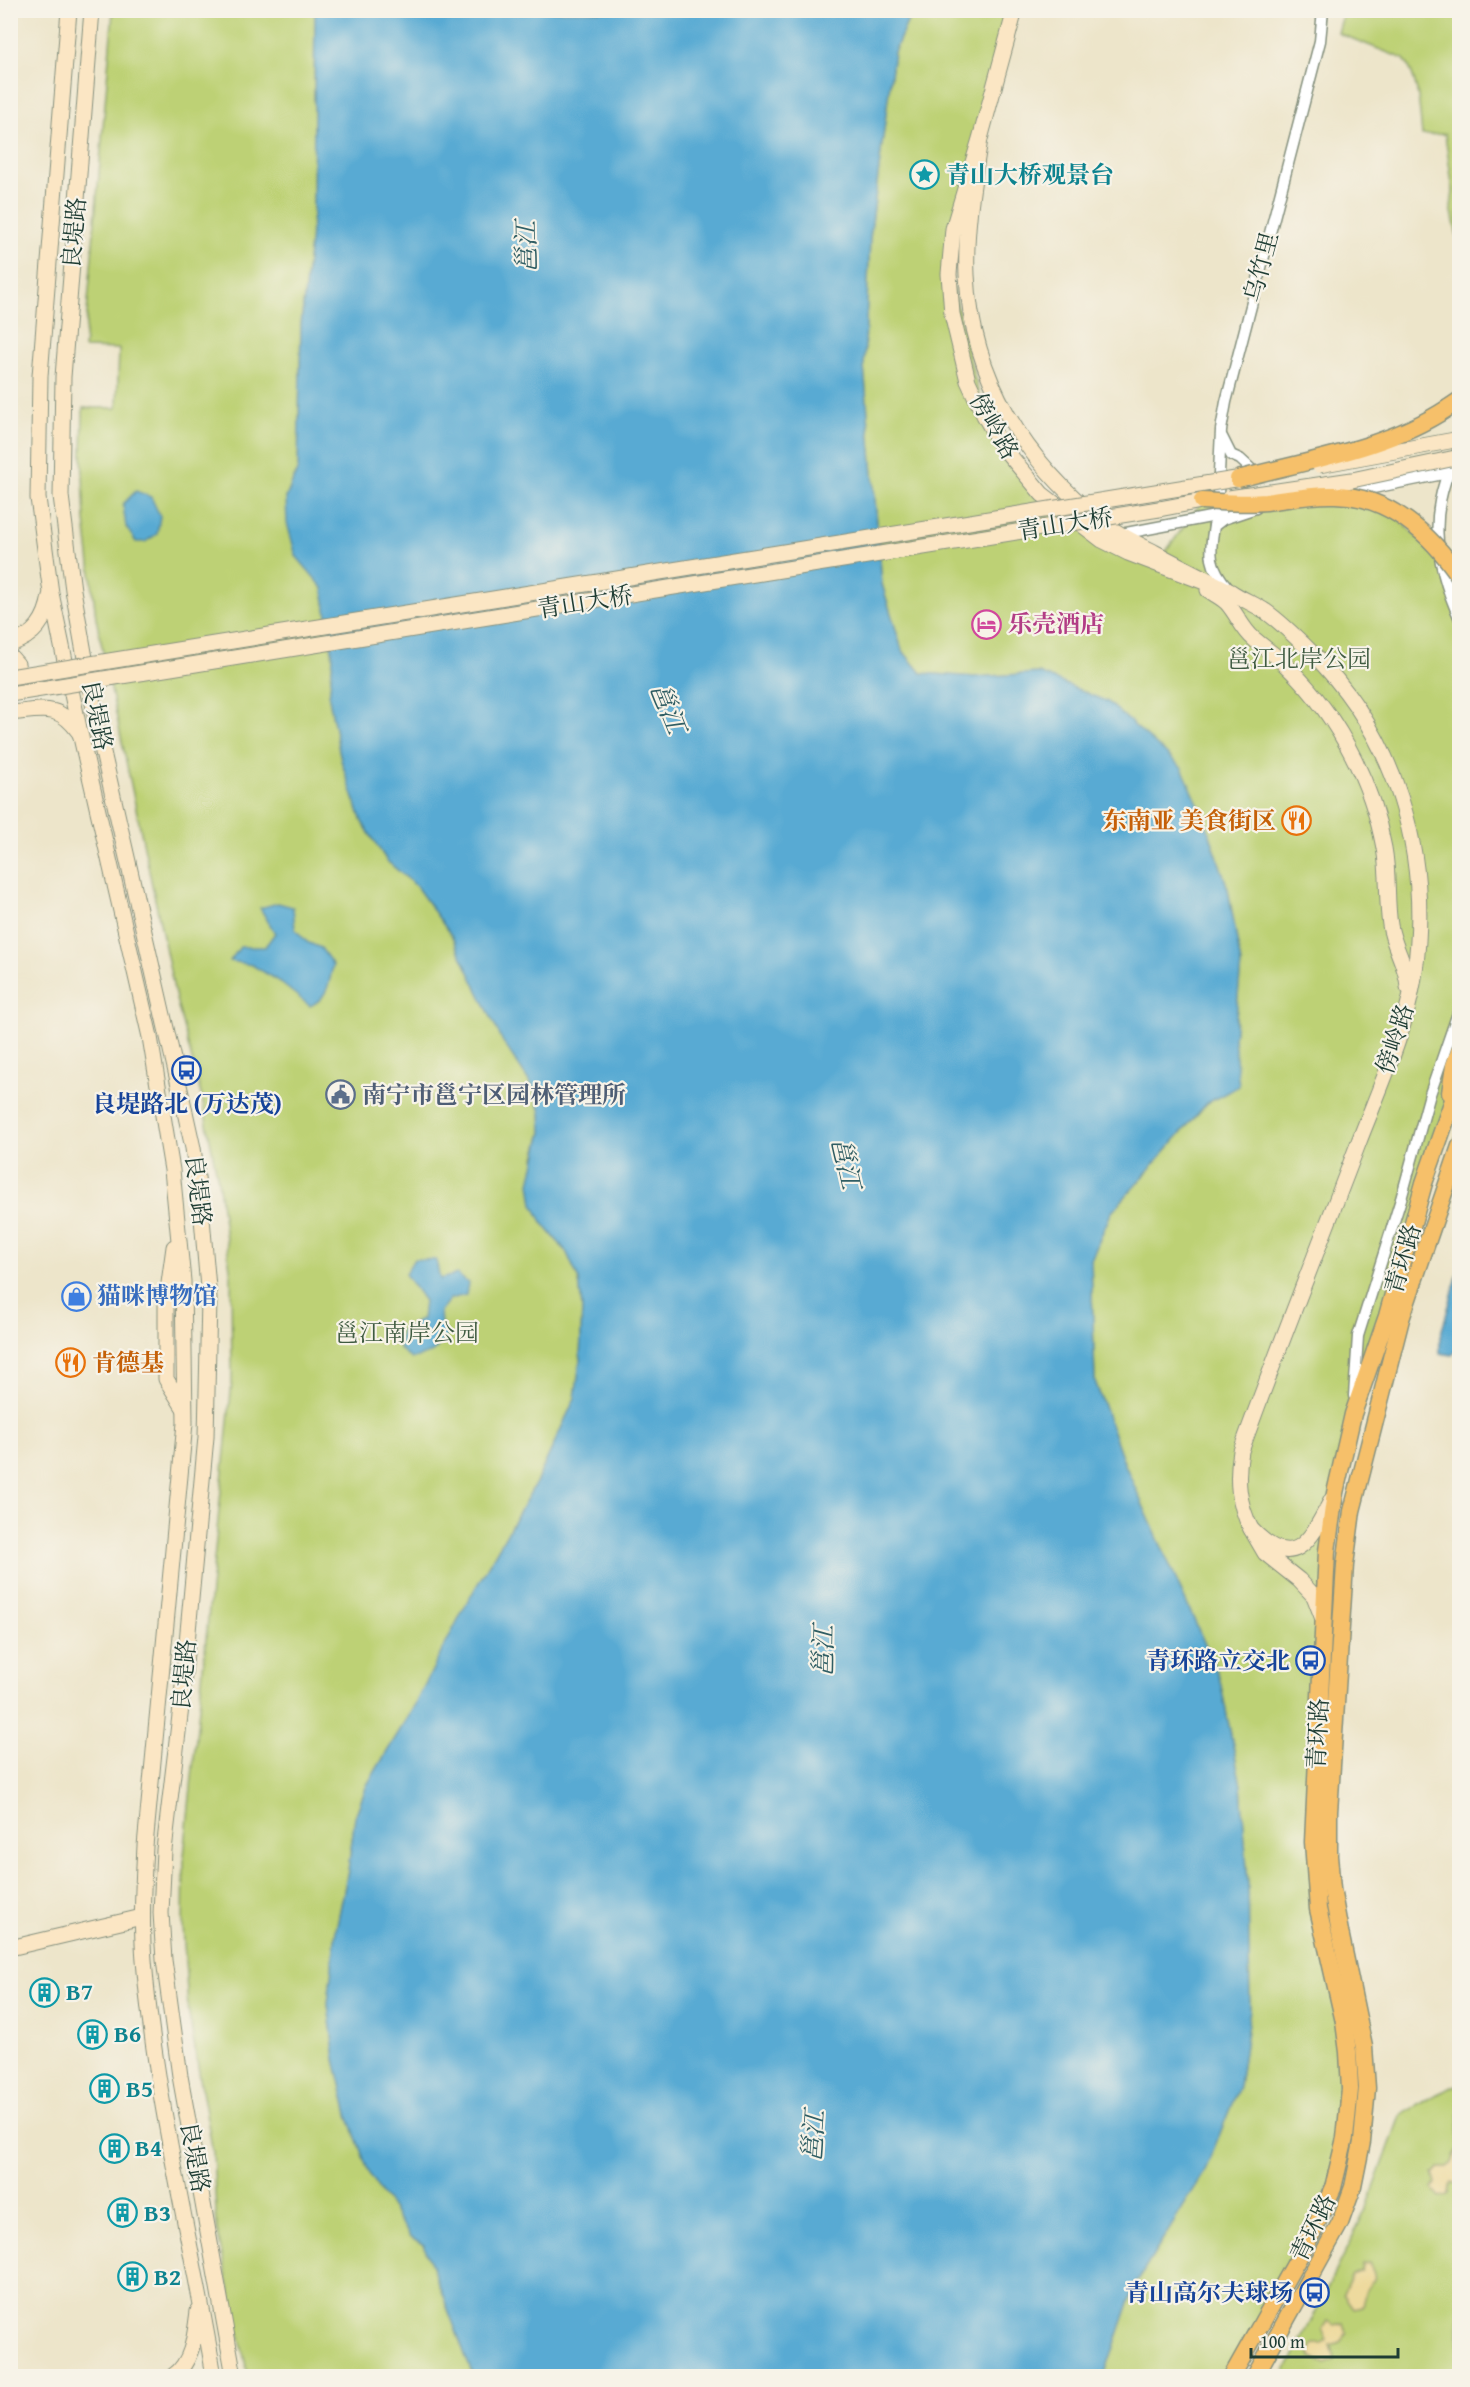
<svg xmlns="http://www.w3.org/2000/svg" width="1470" height="2387" viewBox="0 0 1470 2387" font-family="'Gentium Book Plus','Noto Serif SC',serif">
<style>
.green{fill:#bdd174;stroke:#6e8754;stroke-width:1.5}
.sand{fill:#eeda9e;stroke:#868c69;stroke-width:1.5}
.water{fill:#58aad3;stroke:#3c7484;stroke-width:1.5}
.lines{fill:none;stroke-linecap:round;stroke-linejoin:round}
.street-casing{stroke:#86917f;stroke-width:13}
.secondary-casing{stroke:#86917f;stroke-width:17}
.primary-casing{stroke:#86917f;stroke-width:19}
.street{stroke:#fff;stroke-width:10}
.secondary{stroke:#fbe6c4;stroke-width:15}
.primary{stroke:#f6c06b;stroke-width:16}
.secondary-bridge-casing{stroke:#86917f;stroke-width:17;stroke-linecap:butt}
.primary-bridge-casing{stroke:#86917f;stroke-width:19;stroke-linecap:butt}
.secondary-bridge{stroke:#fbe6c4;stroke-width:15}
.primary-bridge{stroke:#f6c06b;stroke-width:16}
.labels{text-anchor:middle;stroke-width:4.5;stroke-linejoin:round;paint-order:stroke}
.culture-label{font-size:24px;font-weight:bold;fill:#0d838f;stroke:#f7f3e8;text-anchor:start}
.street-label{font-size:24px;fill:#1f3d34;stroke:#f7f3e8}
.hotel-label{font-size:24px;font-weight:bold;fill:#b23c85;stroke:#f7f3e8;text-anchor:start}
.park-label{font-size:24px;fill:#3f5b41;stroke:#f7f3e8}
.food-label{font-size:24px;font-weight:bold;fill:#c56008;stroke:#f7f3e8;text-anchor:end}
.service-label{font-size:24px;font-weight:bold;fill:#4e5e75;stroke:#f7f3e8;text-anchor:start}
.transit-label{font-size:24px;font-weight:bold;fill:#164399;stroke:#f7f3e8;text-anchor:end}
.shop-label{font-size:24px;font-weight:bold;fill:#366cbe;stroke:#f7f3e8;text-anchor:start}
.water-label{font-size:26px;font-style:italic;fill:#305e64;stroke:#f7f3e8}
</style>
<rect width="100%" height="100%" fill="#f7f3e8"/>
<filter id="ink" filterUnits="userSpaceOnUse"><feTurbulence type="fractalNoise" baseFrequency=".0167" numOctaves="2"/><feDisplacementMap in="SourceGraphic" scale="12" xChannelSelector="R" yChannelSelector="G"/><feConvolveMatrix kernelMatrix="1 2 1 2 8 2 1 2 1" color-interpolation-filters="sRGB"/></filter>
<filter id="wash" filterUnits="userSpaceOnUse"><feTurbulence type="fractalNoise" baseFrequency=".008" numOctaves="4" result="noise"/><feDisplacementMap in="SourceGraphic" scale="24" xChannelSelector="R" yChannelSelector="G"/><feGaussianBlur stdDeviation="1.35" result="paint"/><feColorMatrix in="noise" values="0 0 0 0 0 0 0 0 0 0 0 0 0 0 0 0 0 1.4 0 .05"/><feComposite in="paint" operator="in"/></filter>
<g filter="url(#wash)">
<rect width="100%" height="100%" fill="#ede5ca"/>
<!-- green -->
<g class="green">
<polygon points="113,11 315,11 313,214 301,325 298,468 286,498 296,556 323,587 333,658 329,698 341,760 362,822 387,861 416,886 451,935 503,1041 533,1087 541,1112 542,1132 535,1157 542,1222 567,1253 579,1280 582,1308 580,1361 575,1398 537,1481 464,1608 411,1712 367,1785 355,1817 348,1871 336,1930 328,2004 335,2059 349,2118 370,2176 410,2236 424,2245 473,2376 248,2376 217,2231 213,2153 188,2009 183,1926 184,1856 232,1382 231,1276 219,1186 202,1098 176,999 96,618 85,520 82,455 83,408 117,408 119,349 84,348"/>
<polygon points="912,11 1015,11 949,274 984,415 1042,494 1157,564 1202,501 1295,497 1387,508 1459,577 1459,1049 1446,1121 1335,1493 1313,1842 1344,2022 1340,2165 1232,2376 1104,2376 1135,2285 1204,2173 1239,2086 1250,2009 1248,1884 1241,1785 1219,1676 1125,1465 1095,1381 1091,1260 1111,1213 1207,1103 1238,1086 1234,1039 1241,964 1228,889 1204,817 1039,673 975,677 921,673 902,650 882,584 864,366 870,238 894,52"/>
<path d="M1344 11H1459V245L1451 207 1453 191 1445 134 1422 135C1419 109 1420 81 1404 59L1338 33Z"/>
<polygon points="1459,2084 1459,2376 1284,2376 1368,2205 1400,2116 1431,2097"/>
</g>
<!-- sand -->
<g class="sand">
<polygon points="1459,2150 1459,2183 1452,2183 1450,2186 1449,2195 1440,2197 1433,2189 1436,2183 1433,2174 1438,2168 1447,2168 1452,2164 1455,2155"/>
<path d="M1369 2263C1380 2284 1373 2276 1365 2292 1363 2297 1365 2301 1363 2306L1353 2308 1343 2294 1352 2275 1361 2271 1362 2264Z"/>
<polygon points="1329,2321 1335,2325 1344,2323 1347,2333 1340,2342 1330,2345 1335,2360 1326,2364 1312,2357 1309,2353 1314,2344 1322,2344 1327,2341 1322,2329"/>
</g>
<!-- water -->
<g class="water">
<polygon points="315,11 912,11 894,52 870,238 864,366 882,584 902,650 921,673 975,677 1039,673 1108,702 1182,768 1204,817 1228,889 1241,964 1234,1039 1239,1086 1207,1103 1111,1213 1091,1260 1095,1381 1125,1465 1219,1676 1241,1785 1248,1884 1250,2009 1239,2086 1204,2173 1135,2285 1104,2376 473,2376 424,2245 410,2236 370,2176 349,2118 335,2059 328,2004 336,1930 348,1871 355,1817 367,1785 411,1712 464,1608 537,1481 575,1398 580,1361 582,1308 579,1280 567,1253 542,1222 533,1204 530,1183 542,1132 541,1112 533,1087 503,1042 451,935 416,886 387,861 362,822 341,760 329,698 333,658 323,588 296,556 287,523 286,498 298,468 301,325 313,214"/>
<polygon points="136,491 151,497 160,516 157,534 145,542 136,542 126,527 123,504"/>
<path d="M278 903 293 907 295 929 307 942 321 948 333 965C329 983 328 998 310 1006L277 980 252 965 230 961 240 947H265L275 933 260 908Z"/>
<polygon points="414,1259 436,1260 440,1279 457,1274 468,1283 466,1295 450,1299 440,1311 441,1326 448,1334 433,1352 411,1359 399,1348 401,1330 422,1319 424,1301 405,1274"/>
<polygon points="1459,1270 1459,1348 1452,1355 1440,1353 1440,1337"/>
</g>
</g>
<g filter="url(#ink)">
<g class="lines">
<defs>
<g id="street">
<polyline points="1222,437 1231,455 1240,459 1253,471"/>
<path d="M1460 448C1427 506 1433 560 1460 619"/>
<polyline points="1348,493 1448,473"/>
<polyline points="1214,526 1217,516 1221,430 1226,402 1320,41 1323,10"/>
<polyline points="1121,534 1221,515"/>
<path d="M1228 588C1209 566 1209 554 1214 526L1223 519 1256 508"/>
<polyline points="1354,1396 1358,1336 1401,1199 1430,1094 1460,1007"/>
</g>
<g id="secondary">
<path d="M69 10 40 376 38 498 51 593 80 733 150 1037 172 1170 183 1281 185 1423 145 1846C143 1884 141 1922 144 1960 155 2100 191 2238 214 2376"/>
<polyline points="92,10 63,377 61,496 73,590 97,726 181,1094 193,1148 201,1207 209,1299 206,1437 181,1707 164,1850 161,1913 164,1960 180,2076 234,2376"/>
<path d="M980 139C973 184 965 230 967 275 972 379 1025 463 1106 525 1121 536 1138 544 1154 552 1180 566 1206 579 1231 592L1128 553 1102 540 1042 494 1001 445 984 415 968 381 952 314 949 274 953 229 980 139 1015 10"/>
<polyline points="1159,509 1202,501"/>
<path d="M1208 590C1214 594 1222 598 1227 603 1237 614 1242 629 1254 639 1262 646 1271 652 1279 659 1333 707 1371 777 1384 848 1389 874 1386 900 1390 925 1393 947 1407 965 1408 987"/>
<path d="M1231 592C1242 599 1254 604 1265 611 1282 623 1297 638 1312 653 1396 736 1431 854 1415 971 1407 1030 1379 1089 1358 1144 1319 1247 1278 1348 1241 1451 1236 1479 1238 1503 1251 1529"/>
<path d="M10 644C35 636 46 620 50 596"/>
<polyline points="10,656 17,664 21,688"/>
<path d="M10 713C43 710 58 703 79 732"/>
<polyline points="174,1247 166,1305 166,1379 184,1408"/>
<path d="M1323 1619 1314 1596 1299 1580 1265 1553 1251 1529C1295 1575 1311 1539 1332 1499"/>
<polyline points="10,1948 142,1917"/>
<path d="M173 2376C193 2362 195 2334 198 2311"/>
</g>
<g id="primary">
<polyline points="1448,408 1460,400"/>
<polyline points="1450,1093 1454,1066 1460,1049"/>
<polyline points="1232,2376 1313,2232 1333,2188 1345,2138 1350,2089 1348,2052 1344,2022 1318,1909 1313,1842 1327,1551 1335,1493 1353,1414 1387,1316 1424,1183 1460,1080"/>
<polyline points="1255,2376 1340,2223 1353,2187 1362,2142 1367,2088 1364,2047 1340,1932 1332,1889 1329,1856 1329,1812 1345,1565 1352,1511 1401,1319 1460,1146"/>
</g>
</defs>
<!-- street casing -->
<use href="#street" class="street-casing"/>
<!-- secondary casing -->
<use href="#secondary" class="secondary-casing"/>
<!-- primary casing -->
<use href="#primary" class="primary-casing"/>
<!-- street -->
<use href="#street" class="street"/>
<!-- secondary -->
<use href="#secondary" class="secondary"/>
<!-- primary -->
<use href="#primary" class="primary"/>
<defs>
<g id="secondary-bridge">
<polyline points="1319,465 1460,439"/>
<polyline points="1229,498 1352,480 1460,457"/>
<polyline points="10,677 1248,477"/>
<polyline points="10,694 1159,509"/>
</g>
<g id="primary-bridge">
<path d="M1238 479C1309 460 1386 449 1448 408"/>
<path d="M1202 501C1223 502 1245 504 1266 502 1289 499 1312 494 1335 495 1389 496 1431 534 1460 577"/>
</g>
</defs>
<!-- secondary-bridge casing -->
<use href="#secondary-bridge" class="secondary-bridge-casing"/>
<!-- primary-bridge casing -->
<use href="#primary-bridge" class="primary-bridge-casing"/>
<!-- secondary-bridge -->
<use href="#secondary-bridge" class="secondary-bridge"/>
<!-- primary-bridge -->
<use href="#primary-bridge" class="primary-bridge"/>
</g>
</g>
<!-- icons -->
<defs>
<symbol id="sight-ring" viewBox="-11 -11 22 22"><circle r="9.5" fill="#f7f3e8" stroke="#0f9aa8" stroke-width="1.5"/><path d="M0-6L1.8-2.2L6-1.7L2.9 1.2L3.7 5.4L0 3.3L-3.7 5.4L-2.9 1.2L-6-1.7L-1.8-2.2Z" fill="#0f9aa8"/></symbol>
<symbol id="hotel-ring" viewBox="-11 -11 22 22"><circle r="9.5" fill="#f7f3e8" stroke="#d1479c" stroke-width="1.5"/><path d="M-6-4.5h1.5V1H6V5H4.5V3h-9V5H-6ZM-4 0a1.8 1.8 0 1 1 3.6 0ZM.5 0V-2.5h3Q6-2.5 6 0Z" fill="#d1479c"/></symbol>
<symbol id="restaurant-ring" viewBox="-11 -11 22 22"><circle r="9.5" fill="#f7f3e8" stroke="#e8710a" stroke-width="1.5"/><path d="M-5-6h1v4h1v-4h1v4h1v-4h1v5L-1.5 .5V6h-2V.5L-5-1ZM5-6V6H3V1.5H1.5Q1.5-4 5-6Z" fill="#e8710a"/></symbol>
<symbol id="bus-ring" viewBox="-11 -11 22 22"><circle r="9.5" fill="#f7f3e8" stroke="#1a4fb4" stroke-width="1.5"/><path d="M-5-6H5V4H4V6H2V4H-2V6H-4V4H-5ZM-3.5-4V0h7V-4ZM-3.5 1.2v1.5H-2V1.2ZM2 1.2v1.5H3.5V1.2Z" fill="#1a4fb4"/></symbol>
<symbol id="civic-ring" viewBox="-11 -11 22 22"><circle r="9.5" fill="#f7f3e8" stroke="#5c6f8a" stroke-width="1.5"/><path d="M-.6-6.5H3V-4.5H.6V-3L4-1V1h2V6H-6V1h2V-1L-.6-3ZM-1.2 2.5V6h2.4V2.5Z" fill="#5c6f8a"/></symbol>
<symbol id="shop-ring" viewBox="-11 -11 22 22"><circle r="9.5" fill="#f7f3e8" stroke="#3f7fe0" stroke-width="1.5"/><path d="M-5-2.5h2.3a2.7 3.5 0 0 1 5.4 0H5L5.5 6h-11ZM-1.5-2.5h3a1.5 2.3 0 0 0-3 0Z" fill="#3f7fe0"/></symbol>
<symbol id="building-ring" viewBox="-11 -11 22 22"><circle r="9.5" fill="#f7f3e8" stroke="#0f9aa8" stroke-width="1.5"/><path d="M-4-6H4V6H1V3H-1V6H-4ZM-2.5-4.3h1.7v1.8h-1.7ZM.8-4.3h1.7v1.8H.8ZM-2.5-1h1.7V.8h-1.7ZM.8-1h1.7V.8H.8Z" fill="#0f9aa8"/></symbol>
</defs>
<g fill-rule="evenodd">
<use href="#sight-ring" x="908" y="158" width="33" height="33"/>
<use href="#hotel-ring" x="970" y="608" width="33" height="33"/>
<use href="#restaurant-ring" x="1280" y="804" width="33" height="33"/>
<use href="#bus-ring" x="170" y="1054" width="33" height="33"/>
<use href="#civic-ring" x="324" y="1078" width="33" height="33"/>
<use href="#shop-ring" x="60" y="1280" width="33" height="33"/>
<use href="#restaurant-ring" x="54" y="1346" width="33" height="33"/>
<use href="#bus-ring" x="1294" y="1644" width="33" height="33"/>
<use href="#building-ring" x="28" y="1976" width="33" height="33"/>
<use href="#building-ring" x="76" y="2018" width="33" height="33"/>
<use href="#building-ring" x="88" y="2072" width="33" height="33"/>
<use href="#building-ring" x="98" y="2132" width="33" height="33"/>
<use href="#building-ring" x="106" y="2196" width="33" height="33"/>
<use href="#building-ring" x="116" y="2260" width="33" height="33"/>
<use href="#bus-ring" x="1298" y="2276" width="33" height="33"/>
</g>
<g class="labels">
<!-- culture labels -->
<g class="culture-label">
<text x="946" y="183">青山大桥观景台</text>
<text x="66" y="2000">B7</text>
<text x="114" y="2042">B6</text>
<text x="126" y="2097">B5</text>
<text x="135" y="2156">B4</text>
<text x="144" y="2221">B3</text>
<text x="154" y="2285">B2</text>
</g>
<!-- street labels -->
<g class="street-label">
<text transform="translate(74 233) rotate(-85)" y="8">良堤路</text>
<text transform="translate(1261 267) rotate(-75)" y="8">乌竹里</text>
<text transform="translate(994 426) rotate(60)" y="8">傍岭路</text>
<text transform="translate(1065 524) rotate(-9)" y="8">青山大桥</text>
<text transform="translate(585 602) rotate(-9)" y="8">青山大桥</text>
<text transform="translate(97 715) rotate(79)" y="8">良堤路</text>
<text transform="translate(1395 1039) rotate(-72)" y="8">傍岭路</text>
<text transform="translate(198 1190) rotate(83)" y="8">良堤路</text>
<text transform="translate(1403 1259) rotate(-74)" y="8">青环路</text>
<text transform="translate(184 1675) rotate(-85)" y="8">良堤路</text>
<text transform="translate(1318 1734) rotate(-87)" y="8">青环路</text>
<text transform="translate(195 2157) rotate(80)" y="8">良堤路</text>
<text transform="translate(1313 2228) rotate(-64)" y="8">青环路</text>
</g>
<!-- hotel labels -->
<g class="hotel-label">
<text x="1008" y="632">乐壳酒店</text>
</g>
<!-- park labels -->
<g class="park-label">
<text x="1299" y="667">邕江北岸公园</text>
<text x="407" y="1341">邕江南岸公园</text>
</g>
<!-- food labels -->
<g class="food-label">
<text x="1276" y="829">东南亚 美食街区</text>
<text x="92" y="1371" text-anchor="start">肯德基</text>
</g>
<!-- service labels -->
<g class="service-label">
<text x="362" y="1103">南宁市邕宁区园林管理所</text>
</g>
<!-- transit labels -->
<g class="transit-label">
<text x="187" y="1112" text-anchor="middle">良堤路北 (万达茂)</text>
<text x="1290" y="1669">青环路立交北</text>
<text x="1293" y="2301">青山高尔夫球场</text>
</g>
<!-- shop labels -->
<g class="shop-label">
<text x="97" y="1304">猫咪博物馆</text>
</g>
<!-- water labels -->
<g class="water-label">
<text transform="translate(526 247) rotate(-91)" y="9">邕江</text>
<text transform="translate(668 708) rotate(68)" y="9">邕江</text>
<text transform="translate(846 1163) rotate(77)" y="9">邕江</text>
<text transform="translate(823 1651) rotate(-89)" y="9">邕江</text>
<text transform="translate(813 2136) rotate(-86)" y="9">邕江</text>
</g>
</g>
<!-- margin -->
<rect width="1470" height="2387" fill="none" stroke="#f7f3e8" stroke-width="36"/>
<!-- scale -->
<path d="M1251 2348v9h147v-9" fill="none" stroke="#1f3d34" stroke-width="3"/>
<text x="1260" y="2348" font-size="18" fill="#1f3d34" stroke="#f7f3e8" stroke-width="4.5" paint-order="stroke">100 m</text>
</svg>
